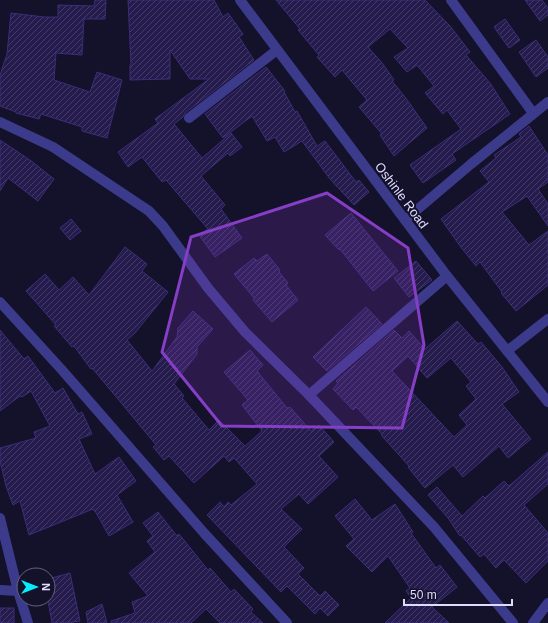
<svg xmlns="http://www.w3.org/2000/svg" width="548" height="623" viewBox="0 0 548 623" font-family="Arial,sans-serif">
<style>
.building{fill:url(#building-hatch);stroke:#3b2e79;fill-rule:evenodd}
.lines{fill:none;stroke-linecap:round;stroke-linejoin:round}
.minor{stroke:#3c3b8b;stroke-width:10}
.marked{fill:#853ec5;fill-opacity:0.2;stroke:#853ec5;stroke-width:3;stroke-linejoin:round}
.labels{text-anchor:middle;stroke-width:4;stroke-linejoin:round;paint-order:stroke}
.street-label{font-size:13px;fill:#dedbff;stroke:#14112b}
</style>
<defs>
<pattern id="building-hatch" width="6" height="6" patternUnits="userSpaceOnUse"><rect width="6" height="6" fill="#251c4d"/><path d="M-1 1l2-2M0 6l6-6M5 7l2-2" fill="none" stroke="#443c68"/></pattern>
</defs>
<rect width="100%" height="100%" fill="#14112b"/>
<!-- building -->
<g class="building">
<polygon points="95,0 106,0 105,19 84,19 82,55 56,53 54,80 90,92 97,72 122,80 107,138 82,131 82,127 41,114 39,119 16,113 16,112 0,106 0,75 7,54 11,13 44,17 58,17 58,5 94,6"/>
<polygon points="128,0 214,0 223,17 228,13 243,34 239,37 254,60 185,113 183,117 174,124 202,158 231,133 242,147 230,156 228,153 201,176 225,205 221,209 242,238 215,257 199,235 208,229 166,180 162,182 142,157 128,167 118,152 158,123 155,119 209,79 190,79 170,50 170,79 130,80 130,65 131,65"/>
<polygon points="276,0 425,0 450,26 470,52 466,55 490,83 510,114 452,154 456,160 423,183 410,165 461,129 447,110 443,114 425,93 434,86 417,65 407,72 394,57 408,48 390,29 368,47 383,64 394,80 392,81 405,97 427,128 394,156 380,135 382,134 359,107 367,100 342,70 335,77 317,57 319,55 298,30 300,29"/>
<polygon points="525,0 542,0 548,8 548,15 540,21"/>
<polygon points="505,19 520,40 509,48 494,27"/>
<polygon points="536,40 548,57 548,68 536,77 519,52"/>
<polygon points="266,67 285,91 284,92 295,112 297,111 317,146 325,141 356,182 359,180 369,192 354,205 330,179 302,141 284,152 275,137 267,141 252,116 223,138 205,114"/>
<polygon points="529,126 548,155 548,182 538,189 548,204 548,226 527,196 502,212 529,245 548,231 548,285 516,311 501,293 502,292 480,262 476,266 460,246 441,219 489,182 480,171 496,158 494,155 521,137 519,134"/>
<polygon points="0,140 30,160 54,179 38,201 8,178 0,191"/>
<polygon points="351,213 398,271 373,291 340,249 339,250 325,235"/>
<polygon points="71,219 81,231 70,240 60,228"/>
<polygon points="125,247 147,264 142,271 168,292 135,333 127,340 152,371 177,337 178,328 193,311 213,329 197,347 197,354 174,384 184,396 182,398 209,430 219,420 245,446 262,431 242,405 248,400 224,372 250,350 263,365 257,371 287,408 290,407 311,431 319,425 334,442 319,456 338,477 308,504 299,494 281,509 302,529 284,547 304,568 298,574 320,596 325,591 339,605 328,616 320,608 315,614 287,586 281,592 207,515 220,502 224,507 228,502 231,505 257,484 234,458 229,462 224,456 194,483 169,456 164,460 153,447 156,445 113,393 92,368 91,369 74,346 72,347 54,326 56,325 26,291 45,274 59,290 73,277 89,295"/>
<polygon points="267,254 280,270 279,272 288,283 286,285 298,300 272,322 253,300 254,298 234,274 254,258 257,261"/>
<polygon points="416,261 432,280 409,297 394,278"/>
<polygon points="366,307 382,324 327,371 313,357"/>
<path d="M457 321 478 344 481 342 502 367 519 392 502 404 531 439 508 458 499 446 463 477 453 465 425 488 408 467 409 466 381 435 382 434 356 407 353 410 333 389 338 383 336 381 394 330 402 338 409 331 425 349ZM408 356 427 378 451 358 471 382 466 386 476 399 459 415 467 425 454 437 392 371Z"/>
<polygon points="0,330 24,359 28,356 55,393 63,388 78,414 82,412 92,434 79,439 95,474 119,457 136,481 117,495 133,522 109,536 95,511 94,511 93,509 29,535 20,501 13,505 6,486 0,461 0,448 36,438 34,432 50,426 31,391 22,397 20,396 0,411"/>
<polygon points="548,452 548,484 524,505 548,533 548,561 526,583 504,560 496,568 484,554 480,557 461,535 460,536 448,518 428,495 437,487 462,516 483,496 485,498 504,481 509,486"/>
<polygon points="355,499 372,520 395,504 413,532 411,533 436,568 440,565 457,587 432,607 449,623 385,623 411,598 406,591 410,588 388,556 372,572 346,546 354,539 335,516"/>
<polygon points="158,512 177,536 179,534 208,570 210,568 231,592 234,589 253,609 251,612 263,623 220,623 206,609 191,623 111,623 111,621 135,613 132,602 148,596 129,573 155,552 147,541 153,536 143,523"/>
<polygon points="70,573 80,621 68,623 52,623 48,601 48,579"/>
<polygon points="102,604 107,623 88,623 86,612"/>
<rect x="0" y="608" width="14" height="15"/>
</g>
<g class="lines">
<!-- minor -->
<g class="minor">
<polyline points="240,0 447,276 548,402"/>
<polyline points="451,0 533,113"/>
<polyline points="189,118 277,50"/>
<polyline points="0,122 53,147 149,211 163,226 208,288 245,332 309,395 434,527 513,623"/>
<polyline points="405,220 471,164 548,102"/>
<polyline points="0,302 62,370 204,533 287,623"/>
<polyline points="507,351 548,319"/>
<polyline points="309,395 447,276"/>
<polyline points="0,518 18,591 28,623"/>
<polyline points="0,590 18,591"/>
<polyline points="533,623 548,603"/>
</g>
</g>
<!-- marked area -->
<path class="marked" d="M327 193 408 248 424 345 402 428 222 426 162 352 191 237Z"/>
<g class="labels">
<!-- street labels -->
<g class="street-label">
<text transform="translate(402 195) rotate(53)" y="5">Oshinle Road</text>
</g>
</g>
<!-- north arrow -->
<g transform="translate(36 587) rotate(90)"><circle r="19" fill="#14112b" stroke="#656280"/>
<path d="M0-3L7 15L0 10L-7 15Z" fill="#07edff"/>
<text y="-6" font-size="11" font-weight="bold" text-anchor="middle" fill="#dedbff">N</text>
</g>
<!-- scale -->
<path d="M404 599v6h108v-6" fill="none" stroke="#dedbff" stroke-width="2"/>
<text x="410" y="599" font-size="12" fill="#dedbff" stroke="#14112b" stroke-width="3" paint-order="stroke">50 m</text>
</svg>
